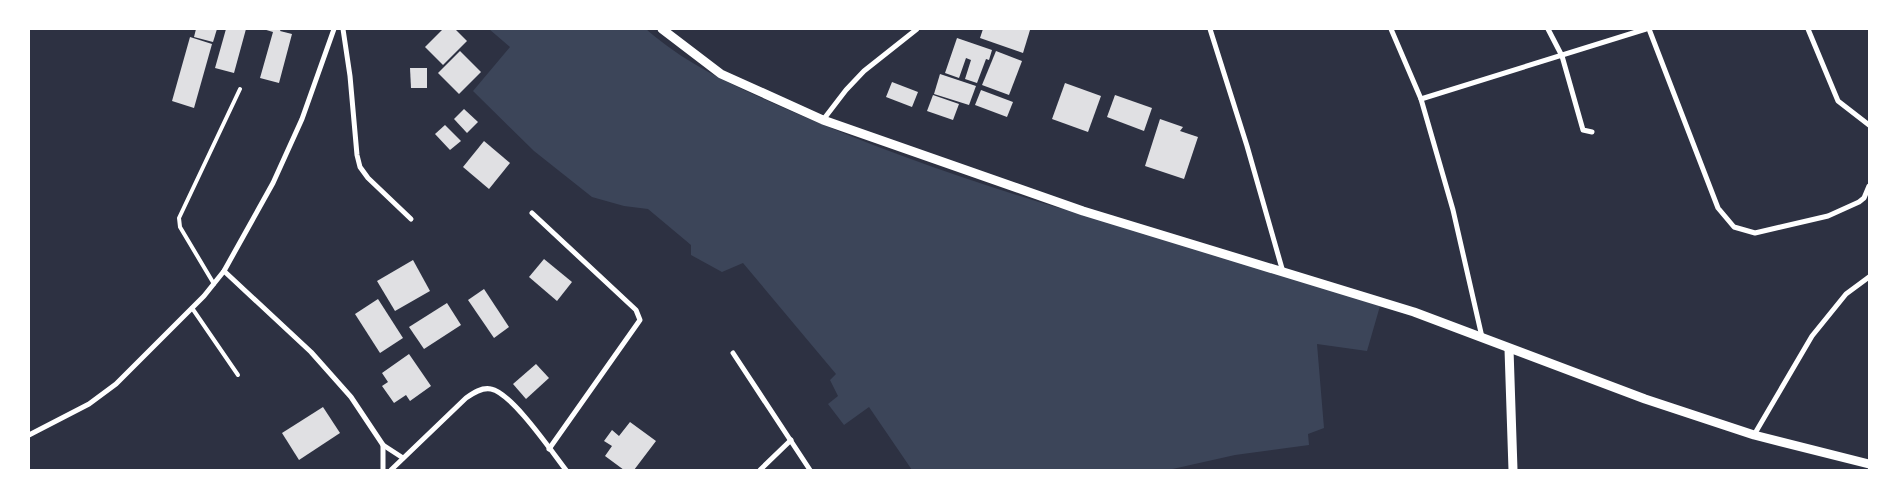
<svg xmlns="http://www.w3.org/2000/svg" width="1898" height="499" viewBox="0 0 1898 499" font-family="Quicksand,sans-serif">
<style>
.green{fill:#3c4559}
.building{fill:#e0e0e3}
.lines{fill:none;stroke-linecap:round;stroke-linejoin:round}
.service{stroke:#fff;stroke-width:4}
.minor{stroke:#fff;stroke-width:5}
.tertiary{stroke:#fff;stroke-width:9}
</style>
<rect width="100%" height="100%" fill="#2d3142"/>
<!-- green -->
<path class="green" d="M489 29H646C689 67 741 89 793 112 880 150 969 181 1059 208L1072 209 1380 306 1367 351 1317 344 1324 428 1308 434 1309 445 1235 455 1168 470H912L869 407 844 425 828 404 838 396 830 380 836 374 743 263 722 272 691 255V245L648 209 624 206 592 197 534 151 473 91 510 47Z"/>
<!-- building -->
<g class="building">
<polygon points="196,29 217,29 213,42 194,37"/>
<polygon points="226,29 246,29 234,73 215,68"/>
<polygon points="263,29 281,29 280,31 292,34 279,83 260,78 273,32"/>
<polygon points="443,29 455,29 467,41 443,65 425,47"/>
<polygon points="983,29 1026,29 1030,30 1023,53 980,38"/>
<polygon points="190,37 212,44 194,108 172,101"/>
<polygon points="957,38 992,50 989,60 986,59 977,83 965,79 971,60 966,58 959,78 945,73"/>
<polygon points="460,51 481,72 459,94 438,73"/>
<polygon points="996,51 1022,61 1009,95 982,85"/>
<polygon points="410,68 427,68 427,88 411,88"/>
<polygon points="940,74 976,86 969,105 934,94"/>
<polygon points="892,82 918,92 912,107 886,97"/>
<polygon points="1065,83 1101,96 1088,132 1052,119"/>
<polygon points="981,90 1013,102 1007,117 975,105"/>
<polygon points="933,95 959,104 953,120 927,111"/>
<polygon points="1115,95 1152,108 1144,131 1107,117"/>
<polygon points="464,109 478,122 467,133 454,119"/>
<polygon points="1160,119 1183,127 1180,131 1198,137 1184,179 1145,166"/>
<polygon points="445,125 461,141 450,150 435,134"/>
<polygon points="484,141 510,163 489,189 463,167"/>
<polygon points="544,259 572,282 557,301 529,277"/>
<polygon points="413,260 430,291 395,311 377,281"/>
<polygon points="484,289 509,327 494,338 468,300"/>
<polygon points="378,299 403,338 380,353 355,314"/>
<polygon points="447,303 461,325 424,349 409,327"/>
<polygon points="409,354 431,386 410,401 406,395 394,403 382,386 388,382 382,373"/>
<polygon points="536,364 549,378 526,399 513,384"/>
<polygon points="323,407 340,433 299,460 282,433"/>
<polygon points="630,422 656,441 634,470 624,470 605,456 612,446 604,441 612,430 619,436"/>
</g>
<g class="lines">
<!-- service -->
<g class="service">
<polyline points="214,284 180,227 179,218 240,89"/>
<polyline points="192,308 238,375"/>
</g>
<!-- minor -->
<g class="minor">
<polyline points="343,29 350,76 357,155 360,167 368,178 411,219"/>
<polyline points="1210,29 1247,146 1283,272"/>
<polyline points="1391,29 1421,99 1453,210 1482,337"/>
<polyline points="1548,29 1562,56 1583,130 1592,132"/>
<polyline points="1649,29 1718,208 1734,227 1755,233 1828,216 1859,202 1864,198 1869,186"/>
<polyline points="1808,29 1838,101 1869,125"/>
<polyline points="1421,99 1646,29"/>
<polyline points="823,120 846,90 864,71 917,29"/>
<polyline points="532,213 636,310 640,320 549,449"/>
<polyline points="224,271 311,352 351,397 383,445 403,458"/>
<polyline points="733,353 810,470"/>
<polyline points="29,435 89,404 116,384 204,296 224,271 273,183 302,119 334,29"/>
<polyline points="1754,435 1812,336 1846,294 1869,277"/>
<polyline points="383,470 383,445"/>
<path d="M391 470 466 398C473 393 482 387 491 389 512 393 552 452 566 470"/>
<polyline points="760,470 791,440"/>
</g>
<!-- tertiary -->
<g class="tertiary">
<polyline points="662,29 721,74 823,120 1083,211 1414,312 1645,399 1754,435 1869,464"/>
<polyline points="1509,349 1513,470"/>
</g>
</g>
<!-- border -->
<rect width="1898" height="499" fill="none" stroke="#ffffff" stroke-width="60"/>
</svg>
